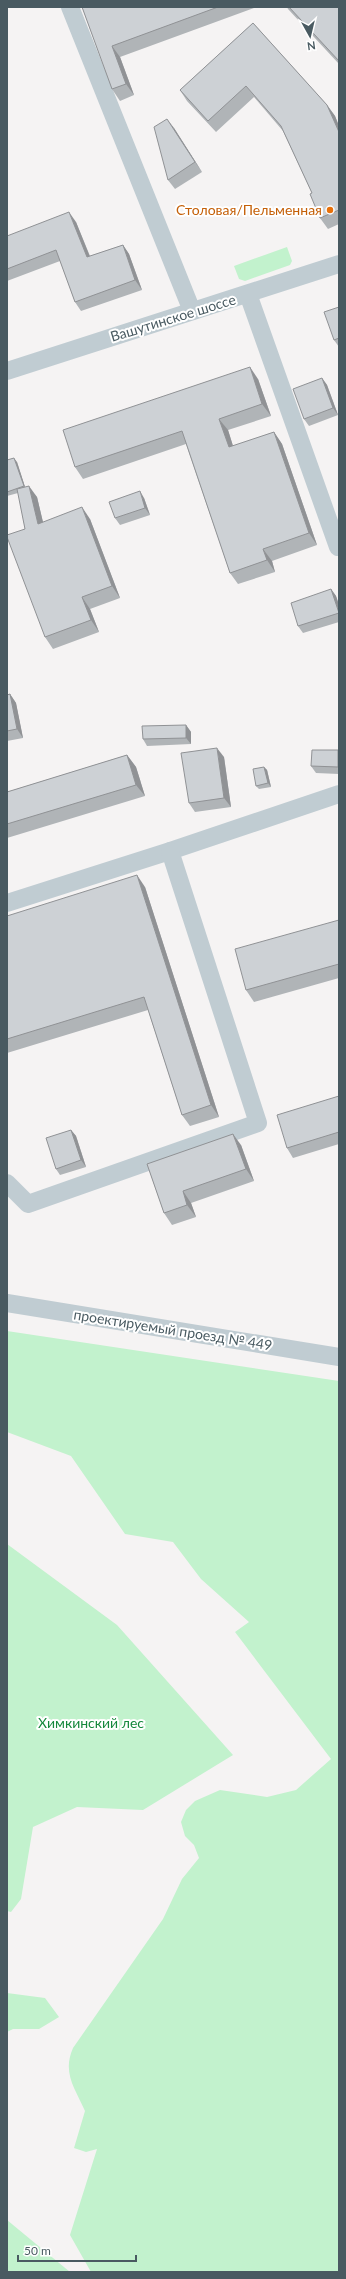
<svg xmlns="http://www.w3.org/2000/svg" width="346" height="2279" viewBox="0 0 346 2279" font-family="Lato,sans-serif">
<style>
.green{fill:#c2f2cd}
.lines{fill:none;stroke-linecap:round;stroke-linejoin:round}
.minor{stroke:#c0ccd2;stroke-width:18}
.wall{fill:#b0b4b7}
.shaded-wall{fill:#909295}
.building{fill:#cdd1d5;stroke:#909295}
.food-dot{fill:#e8710a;stroke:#fff;stroke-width:1.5}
.labels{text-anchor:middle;stroke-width:4;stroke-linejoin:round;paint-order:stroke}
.food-label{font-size:14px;fill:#c56008;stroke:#fff;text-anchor:end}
.street-label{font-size:14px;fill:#495a61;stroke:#fff}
.park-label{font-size:14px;fill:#15883c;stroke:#fff}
</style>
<rect width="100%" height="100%" fill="#f5f3f3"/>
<!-- green -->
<g class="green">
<polygon points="287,247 292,261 290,265 245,281 239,279 234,266"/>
<path d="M7 1331 339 1381V2272H91L70 2235 97 2149 86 2152 74 2148 85 2111C75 2088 62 2073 73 2048L163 1919 182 1879 199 1858 194 1845 185 1836 181 1822 186 1810 195 1801 220 1790 267 1797 296 1790 331 1759 235 1632 249 1622 201 1579 173 1542 125 1534 71 1456 7 1432Z"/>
<polygon points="7,1544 117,1625 233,1755 143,1810 77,1807 33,1827 21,1899 11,1912 7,1911"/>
<polygon points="7,1993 45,1998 59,2017 39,2029 13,2029 7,2032"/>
<polygon points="7,2220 70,2272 7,2272"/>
</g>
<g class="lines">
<!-- minor -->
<g class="minor">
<polyline points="70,7 192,311"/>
<polyline points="248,294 338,547"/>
<polyline points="7,371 339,264"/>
<polyline points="7,903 170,851 339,794"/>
<polyline points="7,1183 28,1204 258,1123 170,851"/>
<polyline points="7,1303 339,1357"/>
</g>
</g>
<!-- wall -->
<g class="wall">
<polygon points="82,7 257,7 120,57 134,95 120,101 112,89"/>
<polygon points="287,7 339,7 339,64 288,9"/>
<polygon points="253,23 327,105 335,116 339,126 339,224 328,229 320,218 312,193 283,131 254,97 216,132 187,101 180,90"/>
<polygon points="174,128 202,172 175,189 168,180"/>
<polygon points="76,222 90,256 123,245 129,254 142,290 81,311 75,302 60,261 7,281 7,236"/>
<polygon points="339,307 339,347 334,340"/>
<polygon points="322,378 327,385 338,415 309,426 304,419"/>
<polygon points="258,379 271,416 228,430 233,446 274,432 282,444 317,545 272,561 275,572 238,584 230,573 186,444 83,479 75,467"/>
<polygon points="7,460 17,462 25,487 37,497 43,522 90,519 120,598 90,609 99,632 53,649 45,637 25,529 18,493 7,496"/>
<polygon points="144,498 150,515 120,525 115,518"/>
<polygon points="331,589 336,596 339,605 339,622 303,633 298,626"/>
<polygon points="10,694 16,703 23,738 7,741 7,695"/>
<polygon points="186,725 191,732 191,744 147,746 143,739"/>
<polygon points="338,750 339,752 339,774 316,773 311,766"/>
<polygon points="127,755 136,767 145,796 7,838 7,792"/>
<polygon points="224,757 231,807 195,812 189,803"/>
<polygon points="264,767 267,770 271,787 259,789 256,786"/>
<polygon points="145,887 219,1117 190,1126 182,1115 148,1010 7,1053 7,916"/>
<polygon points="339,920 339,978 254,1002 246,990"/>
<polygon points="339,1096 339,1144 293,1158 287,1148"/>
<polygon points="71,1130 76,1136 86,1167 60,1175 56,1169"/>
<polygon points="241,1145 254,1181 191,1203 196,1217 172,1225 164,1213 147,1164"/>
</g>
<!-- shaded-wall -->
<g class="shaded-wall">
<polygon points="112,46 120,57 134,95 126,84"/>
<polygon points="327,105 335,116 339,126 339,132"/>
<polygon points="167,119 174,128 202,172 195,162"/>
<polygon points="69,212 76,222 94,267 87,257"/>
<polygon points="123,245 129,254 142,290 135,280"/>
<polygon points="250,367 258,379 271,416 262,404"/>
<polygon points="322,378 327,385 338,415 333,408"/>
<polygon points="219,419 228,430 237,459 229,447"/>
<polygon points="274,432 282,444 317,545 309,533"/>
<polygon points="14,458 17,462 26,490 24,486"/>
<polygon points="29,486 37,497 46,535 38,524"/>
<polygon points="140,491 144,498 150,515 145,508"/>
<polygon points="82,507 90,519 120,598 112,586"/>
<polygon points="263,549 272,561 275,572 267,560"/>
<polygon points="331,589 336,596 339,605 339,613"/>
<polygon points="82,597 90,609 99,632 91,620"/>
<polygon points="10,694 16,703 23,738 17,729"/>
<polygon points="186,725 191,732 191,744 186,738"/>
<polygon points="217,748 224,757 231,807 224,798"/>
<polygon points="338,750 339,752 339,769 338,767"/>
<polygon points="127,755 136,767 145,796 136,785"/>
<polygon points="264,767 267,770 271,787 268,783"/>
<polygon points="137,875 145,887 219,1117 211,1105"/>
<polygon points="71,1130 76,1136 86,1167 81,1160"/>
<polygon points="233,1134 241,1145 254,1181 246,1169"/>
<polygon points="183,1191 191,1203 196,1217 187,1205"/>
</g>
<!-- building -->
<g class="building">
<polygon points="82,7 218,7 112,46 126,84 112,89"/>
<polygon points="289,7 339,7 339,61"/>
<polygon points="253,23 327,105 339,132 339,210 320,218 310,194 312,193 281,126 246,86 208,121 180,90"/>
<polygon points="167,119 195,162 168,180 154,127"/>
<polygon points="69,212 87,257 123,245 135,280 75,302 56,250 7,269 7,236"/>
<polygon points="339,307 339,338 334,340 324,312"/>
<polygon points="250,367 262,404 219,419 229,447 274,432 309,533 263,549 267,560 230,573 182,431 75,467 63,430"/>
<polygon points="322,378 333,408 304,419 293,389"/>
<polygon points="14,458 24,486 7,492 7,460"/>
<polygon points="29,486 38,524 82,507 112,586 82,597 91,620 45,637 7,537 7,535 25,529 17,489"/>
<polygon points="140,491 145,508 115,518 109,502"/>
<polygon points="331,589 339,613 298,626 291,603"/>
<polygon points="10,694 17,729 7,731 7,695"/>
<polygon points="186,725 186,738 143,739 142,726"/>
<polygon points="217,748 224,798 189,803 181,753"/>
<polygon points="312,750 338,750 338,767 311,766"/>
<polygon points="127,755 136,785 7,824 7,792"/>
<polygon points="264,767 268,783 256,786 253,769"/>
<polygon points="137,875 211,1105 182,1115 144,997 7,1039 7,916"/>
<polygon points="339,920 339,964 246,990 235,949"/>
<polygon points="339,1096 339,1132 287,1148 277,1115"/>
<polygon points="71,1130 81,1160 56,1169 46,1138"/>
<polygon points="233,1134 246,1169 183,1191 187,1205 164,1213 147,1164"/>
</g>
<!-- markers -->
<circle class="food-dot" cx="330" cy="210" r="4"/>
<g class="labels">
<!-- food labels -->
<g class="food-label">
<text x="322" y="215">Столовая/Пельменная</text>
</g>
<!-- street labels -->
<g class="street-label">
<text transform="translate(173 318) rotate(-17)" y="5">Вашутинское шоссе</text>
<text transform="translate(173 1330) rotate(9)" y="5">проектируемый проезд № 449</text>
</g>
<!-- park labels -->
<g class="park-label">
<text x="91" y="1728">Химкинский лес</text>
</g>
</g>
<!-- border -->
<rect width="346" height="2279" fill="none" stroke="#495a61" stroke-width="16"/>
<!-- north arrow -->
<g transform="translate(310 36) rotate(172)" stroke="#ffffff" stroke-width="3" paint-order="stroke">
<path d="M0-3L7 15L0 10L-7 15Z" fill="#495a61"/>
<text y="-6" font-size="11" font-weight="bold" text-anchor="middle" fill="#495a61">N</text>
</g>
<!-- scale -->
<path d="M18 2255v6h118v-6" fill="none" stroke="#495a61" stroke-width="2"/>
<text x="24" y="2255" font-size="12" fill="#495a61" stroke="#ffffff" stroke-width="3" paint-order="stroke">50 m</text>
</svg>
